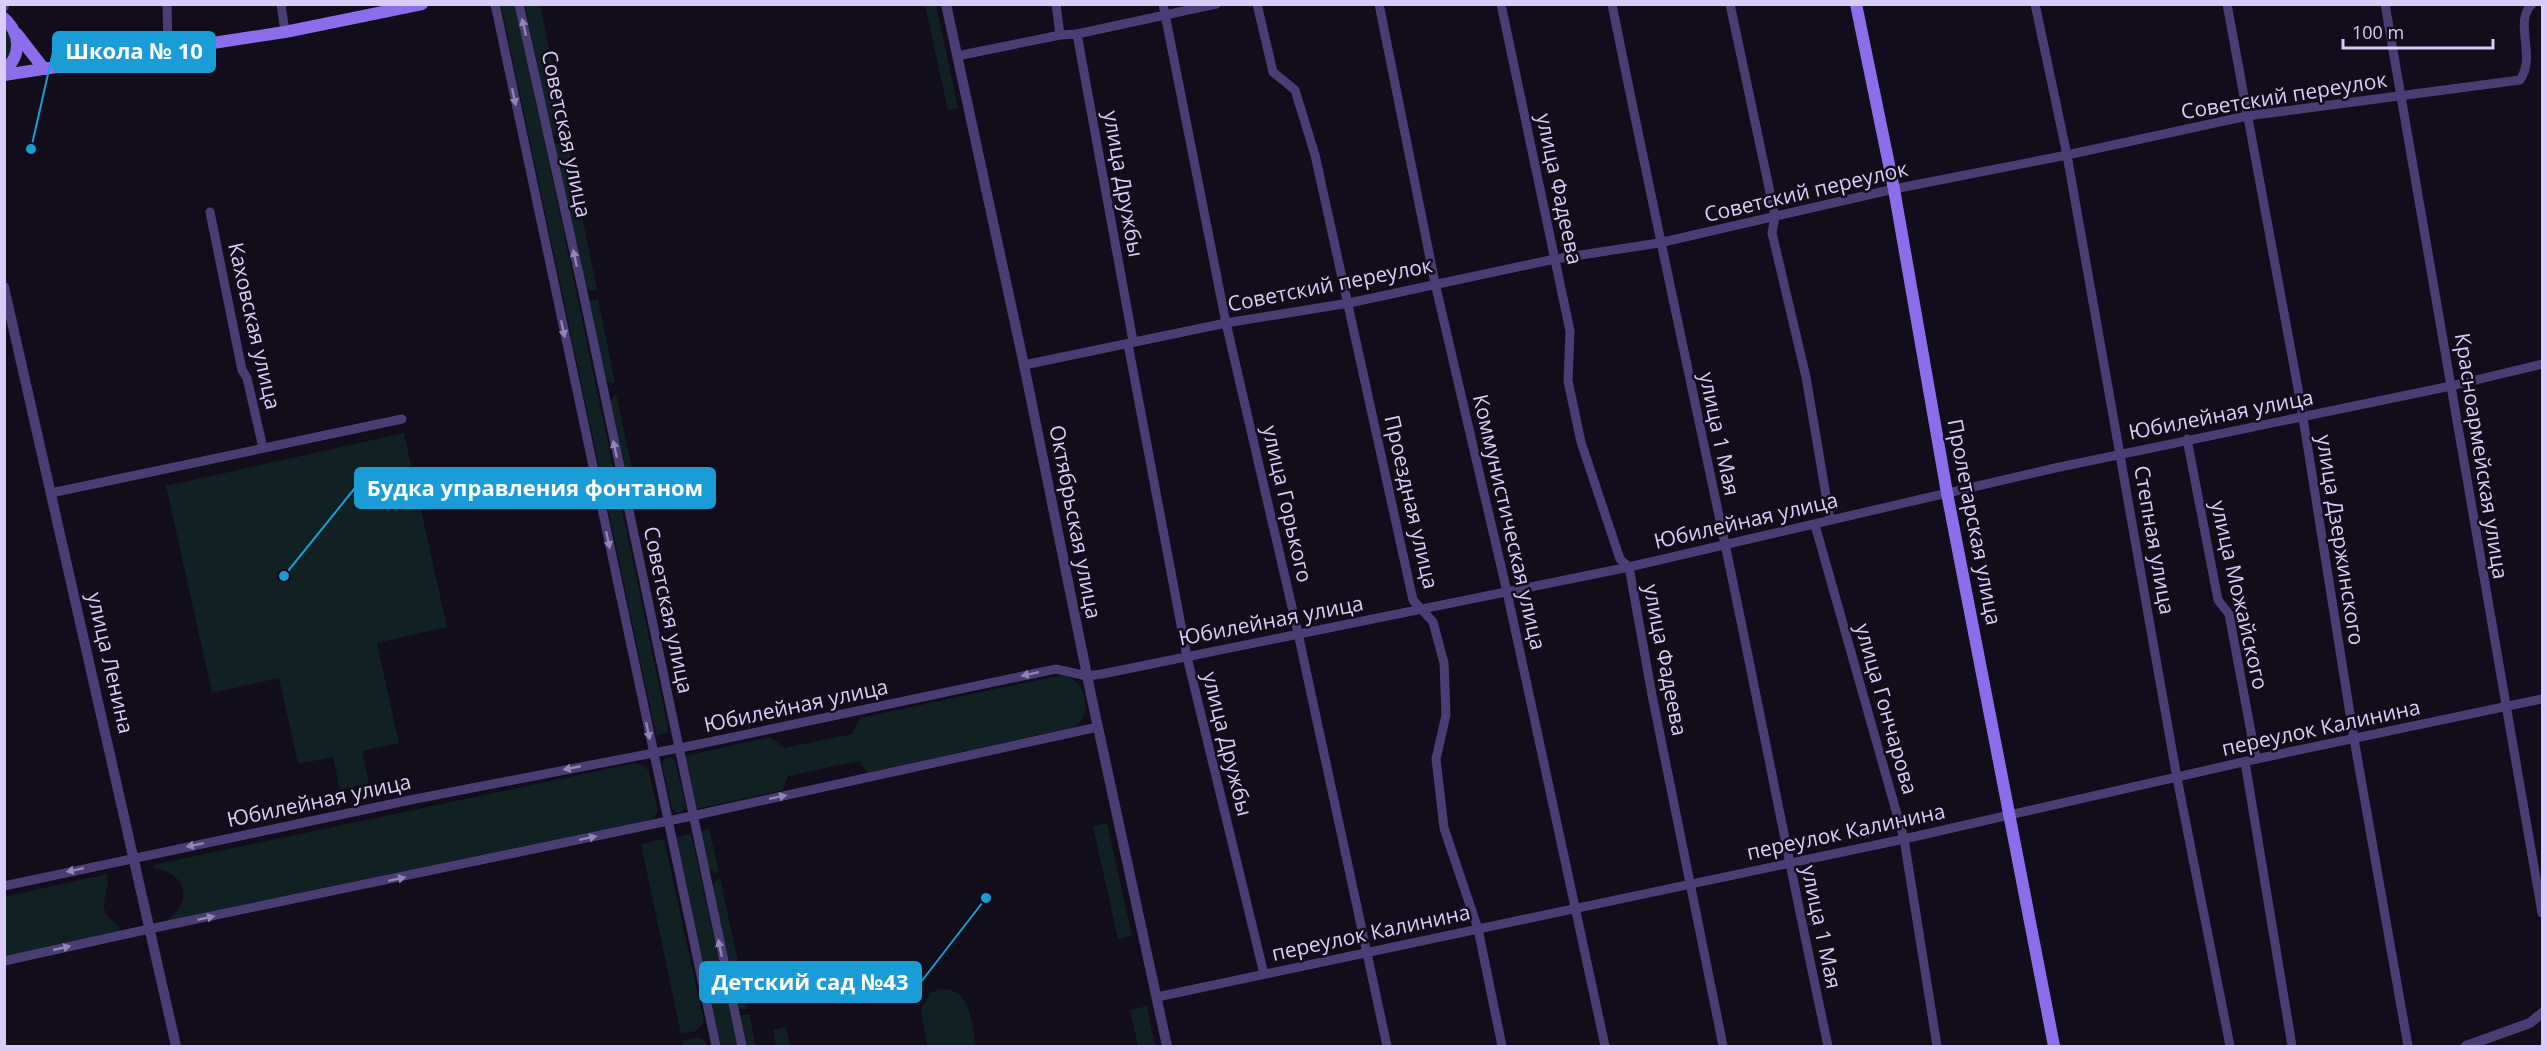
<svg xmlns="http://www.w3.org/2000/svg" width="2547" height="1051" viewBox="0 0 2547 1051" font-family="'Open Sans',sans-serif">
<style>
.green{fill:#112023}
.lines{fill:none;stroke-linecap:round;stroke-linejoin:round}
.minor{stroke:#4a3d73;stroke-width:9}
.tertiary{stroke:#4a3d73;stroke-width:10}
.secondary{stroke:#8c6eed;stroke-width:12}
.oneway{fill:#9284b6}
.labels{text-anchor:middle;stroke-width:5;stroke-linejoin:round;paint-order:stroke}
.street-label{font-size:21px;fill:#daccf9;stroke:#120d1a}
.leader{fill:none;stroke:#1a9cd6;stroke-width:2}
.callout-dot{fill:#1a9cd6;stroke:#120d1a;stroke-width:2}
.callout{fill:#1a9cd6;stroke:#1a9cd6;stroke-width:2}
.callout-label{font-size:22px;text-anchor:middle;font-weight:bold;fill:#fff}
</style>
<rect width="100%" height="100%" fill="#120d1a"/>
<!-- green -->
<g class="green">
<polygon points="501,5 516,6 669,732 656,735"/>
<polygon points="525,5 540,5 566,132 552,135"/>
<polygon points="925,5 936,5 958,108 948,110"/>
<polygon points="4,23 10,28 13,53 4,67"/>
<polygon points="567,141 597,290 592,291 584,286 554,144"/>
<polygon points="598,299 615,383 604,381 587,302"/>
<polygon points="616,394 633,473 622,467 608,402"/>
<polygon points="404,433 447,627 377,643 399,743 362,751 369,783 340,790 333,757 298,764 279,678 212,693 166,486"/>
<path d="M1062 675C1086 679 1094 713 1075 727L868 773 859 761 788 776 783 790 696 809 685 756 770 737 784 748 852 734 860 718Z"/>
<polygon points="670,757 675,761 686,806 682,812 678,813 672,809 662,764 665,759"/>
<path d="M635 763 645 766 649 772 658 811 650 822 168 924 167 920C194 901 186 873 154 868V865Z"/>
<polygon points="1107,823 1132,936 1118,939 1093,826"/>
<polygon points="709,829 719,872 715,873 707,868 697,832"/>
<polygon points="691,834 738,1046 721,1046 676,837"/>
<polygon points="664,839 704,1022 696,1031 681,1034 641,844"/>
<path d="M107 874C111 896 92 908 118 925L120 932 5 957 4 897Z"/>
<polygon points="720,878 748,1009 738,1009 710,887"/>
<path d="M940 989C972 988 971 1023 976 1046H927L921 1009 930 993Z"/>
<polygon points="1147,1006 1155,1046 1138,1046 1130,1010"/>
<polygon points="749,1014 756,1046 745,1046 739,1020 743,1015"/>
<polygon points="786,1027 790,1046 776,1046 773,1030"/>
<polygon points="695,1038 702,1038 708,1046 684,1046 682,1041"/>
</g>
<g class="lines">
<!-- minor -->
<g class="minor">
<polyline points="167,4 168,51"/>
<polyline points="281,4 285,32"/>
<polyline points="495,4 716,1046"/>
<polyline points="519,4 584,297 742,1046"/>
<polyline points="1056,4 1060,35"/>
<polyline points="1163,4 1226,323 1298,633 1387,1046"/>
<polyline points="1257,4 1273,72 1295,90 1315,155 1413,600 1433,622 1444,663 1446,715 1436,759 1444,828 1478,929 1502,1046"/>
<polyline points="1379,4 1435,283 1507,592 1605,1046"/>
<polyline points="1501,4 1570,331 1568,381 1581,442 1620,559 1629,567 1652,695 1723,1046"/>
<path d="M1612 4C1648 185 1687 364 1725 544 1760 711 1792 879 1828 1046"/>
<polyline points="1730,4 1775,216 1772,233 1806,377 1830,519"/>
<polyline points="2035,4 2067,155 2177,778 2230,1046"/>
<polyline points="2227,4 2301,405 2354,739 2408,1046"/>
<polyline points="2385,4 2542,913"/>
<polyline points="4,7 5,4"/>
<polyline points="1077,34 1133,341"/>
<polyline points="957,56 1060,35 1077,34 1216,4"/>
<polyline points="210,212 242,370 247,378 263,448"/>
<polyline points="1128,344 1187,657 1264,974"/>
<path d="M1024 365 1226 323 1349 303 1555 259 1659 243 1894 189 2067 155 2247 116 2520 80C2537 56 2513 22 2532 4"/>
<polyline points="2187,439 2218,600 2229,614 2256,759"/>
<polyline points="51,493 402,419"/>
<polyline points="1815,525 1904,839 1937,1046"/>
<polyline points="2245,762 2292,1046"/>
<polyline points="4,886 410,800 700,744 1056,669 1087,676 1102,674 1629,567 2055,468 2451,386 2542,364"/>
<polyline points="4,961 149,929 692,816 1098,727"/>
<polyline points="1157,997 1904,839 2256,759 2542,699"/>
</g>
<!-- tertiary -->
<g class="tertiary">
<polyline points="946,4 1024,365 1091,695 1167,1046"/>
<polyline points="4,287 176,1046"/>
<polyline points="2466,1046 2530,1023 2542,1013"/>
</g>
<!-- secondary -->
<g class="secondary">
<polyline points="1856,4 1894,189 1947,493 2054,1046"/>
<path d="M4 18C21 34 22 55 4 71"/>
<polyline points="17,34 44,69"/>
<polyline points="4,75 285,32 422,4"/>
</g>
</g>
<!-- one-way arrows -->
<defs><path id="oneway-solid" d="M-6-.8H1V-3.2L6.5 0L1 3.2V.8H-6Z" transform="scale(1.5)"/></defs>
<g class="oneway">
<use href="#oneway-solid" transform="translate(524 27) rotate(-103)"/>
<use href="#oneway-solid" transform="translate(514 97) rotate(78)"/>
<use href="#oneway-solid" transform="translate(575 258) rotate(-102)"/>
<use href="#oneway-solid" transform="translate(563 329) rotate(78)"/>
<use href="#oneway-solid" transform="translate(615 449) rotate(-102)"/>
<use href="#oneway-solid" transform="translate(608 540) rotate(78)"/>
<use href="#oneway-solid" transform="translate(1030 674) rotate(168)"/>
<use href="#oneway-solid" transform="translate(648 731) rotate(78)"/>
<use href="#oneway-solid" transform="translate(572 768) rotate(169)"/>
<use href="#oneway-solid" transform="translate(778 797) rotate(-12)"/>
<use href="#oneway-solid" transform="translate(588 838) rotate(-12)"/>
<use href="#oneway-solid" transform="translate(195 845) rotate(168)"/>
<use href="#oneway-solid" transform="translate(75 870) rotate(168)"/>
<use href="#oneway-solid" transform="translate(397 879) rotate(-12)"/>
<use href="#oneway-solid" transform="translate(206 918) rotate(-12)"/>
<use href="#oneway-solid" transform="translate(62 948) rotate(-13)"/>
<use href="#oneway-solid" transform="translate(720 948) rotate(-102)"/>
</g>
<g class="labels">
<!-- street labels -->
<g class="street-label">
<text transform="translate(2284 96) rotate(-9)" y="7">Советский переулок</text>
<text transform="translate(566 134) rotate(78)" y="7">Советская улица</text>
<text transform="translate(1123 184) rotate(80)" y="7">улица Дружбы</text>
<text transform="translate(1559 189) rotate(78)" y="7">улица Фадеева</text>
<text transform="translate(1806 192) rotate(-13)" y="7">Советский переулок</text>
<text transform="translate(1330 285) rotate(-11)" y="7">Советский переулок</text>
<text transform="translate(254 326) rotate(77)" y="7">Каховская улица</text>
<text transform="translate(2221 415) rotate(-11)" y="7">Юбилейная улица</text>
<text transform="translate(1719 434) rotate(78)" y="7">улица 1 Мая</text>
<text transform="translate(2481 456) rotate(81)" y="7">Красноармейская улица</text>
<text transform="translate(1411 502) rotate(77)" y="7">Проездная улица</text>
<text transform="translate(1287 504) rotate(77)" y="7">улица Горького</text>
<text transform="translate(1746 521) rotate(-13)" y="7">Юбилейная улица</text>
<text transform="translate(1075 522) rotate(79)" y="7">Октябрьская улица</text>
<text transform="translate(1509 522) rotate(77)" y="7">Коммунистическая улица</text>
<text transform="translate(1974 522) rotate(79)" y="7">Пролетарская улица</text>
<text transform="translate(2154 540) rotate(80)" y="7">Степная улица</text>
<text transform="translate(2340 540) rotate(81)" y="7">улица Дзержинского</text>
<text transform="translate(2239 595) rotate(77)" y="7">улица Можайского</text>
<text transform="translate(668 610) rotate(78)" y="7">Советская улица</text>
<text transform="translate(1271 621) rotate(-11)" y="7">Юбилейная улица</text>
<text transform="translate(1665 660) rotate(79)" y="7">улица Фадеева</text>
<text transform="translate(110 663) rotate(77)" y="7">улица Ленина</text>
<text transform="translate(796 706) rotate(-12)" y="7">Юбилейная улица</text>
<text transform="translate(1886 709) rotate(74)" y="7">улица Гончарова</text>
<text transform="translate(2321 728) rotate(-12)" y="7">переулок Калинина</text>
<text transform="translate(1227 744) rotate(76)" y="7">улица Дружбы</text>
<text transform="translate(319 801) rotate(-12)" y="7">Юбилейная улица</text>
<text transform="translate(1846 832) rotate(-12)" y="7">переулок Калинина</text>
<text transform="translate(1821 927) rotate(78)" y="7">улица 1 Мая</text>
<text transform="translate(1371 933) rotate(-12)" y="7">переулок Калинина</text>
</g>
</g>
<!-- callouts -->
<path class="leader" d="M31 149L53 52M284 576L355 488M986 898L921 982"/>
<g class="callout-dot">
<circle cx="31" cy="149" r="6"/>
<circle cx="284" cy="576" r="6"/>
<circle cx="986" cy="898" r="6"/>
</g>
<g class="callout">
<rect x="53" y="32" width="162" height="40" rx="6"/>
<rect x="355" y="468" width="360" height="40" rx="6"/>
<rect x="700" y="962" width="221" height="40" rx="6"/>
</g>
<g class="callout-label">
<text x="134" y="59">Школа № 10</text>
<text x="535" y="496">Будка управления фонтаном</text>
<text x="810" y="990">Детский сад №43</text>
</g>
<!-- border -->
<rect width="2547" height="1051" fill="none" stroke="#daccf9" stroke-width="12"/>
<!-- scale -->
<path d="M2343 39v9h150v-9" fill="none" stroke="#daccf9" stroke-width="3"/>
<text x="2352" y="39" font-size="18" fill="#daccf9" stroke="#120d1a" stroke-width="4.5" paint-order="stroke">100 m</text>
</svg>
